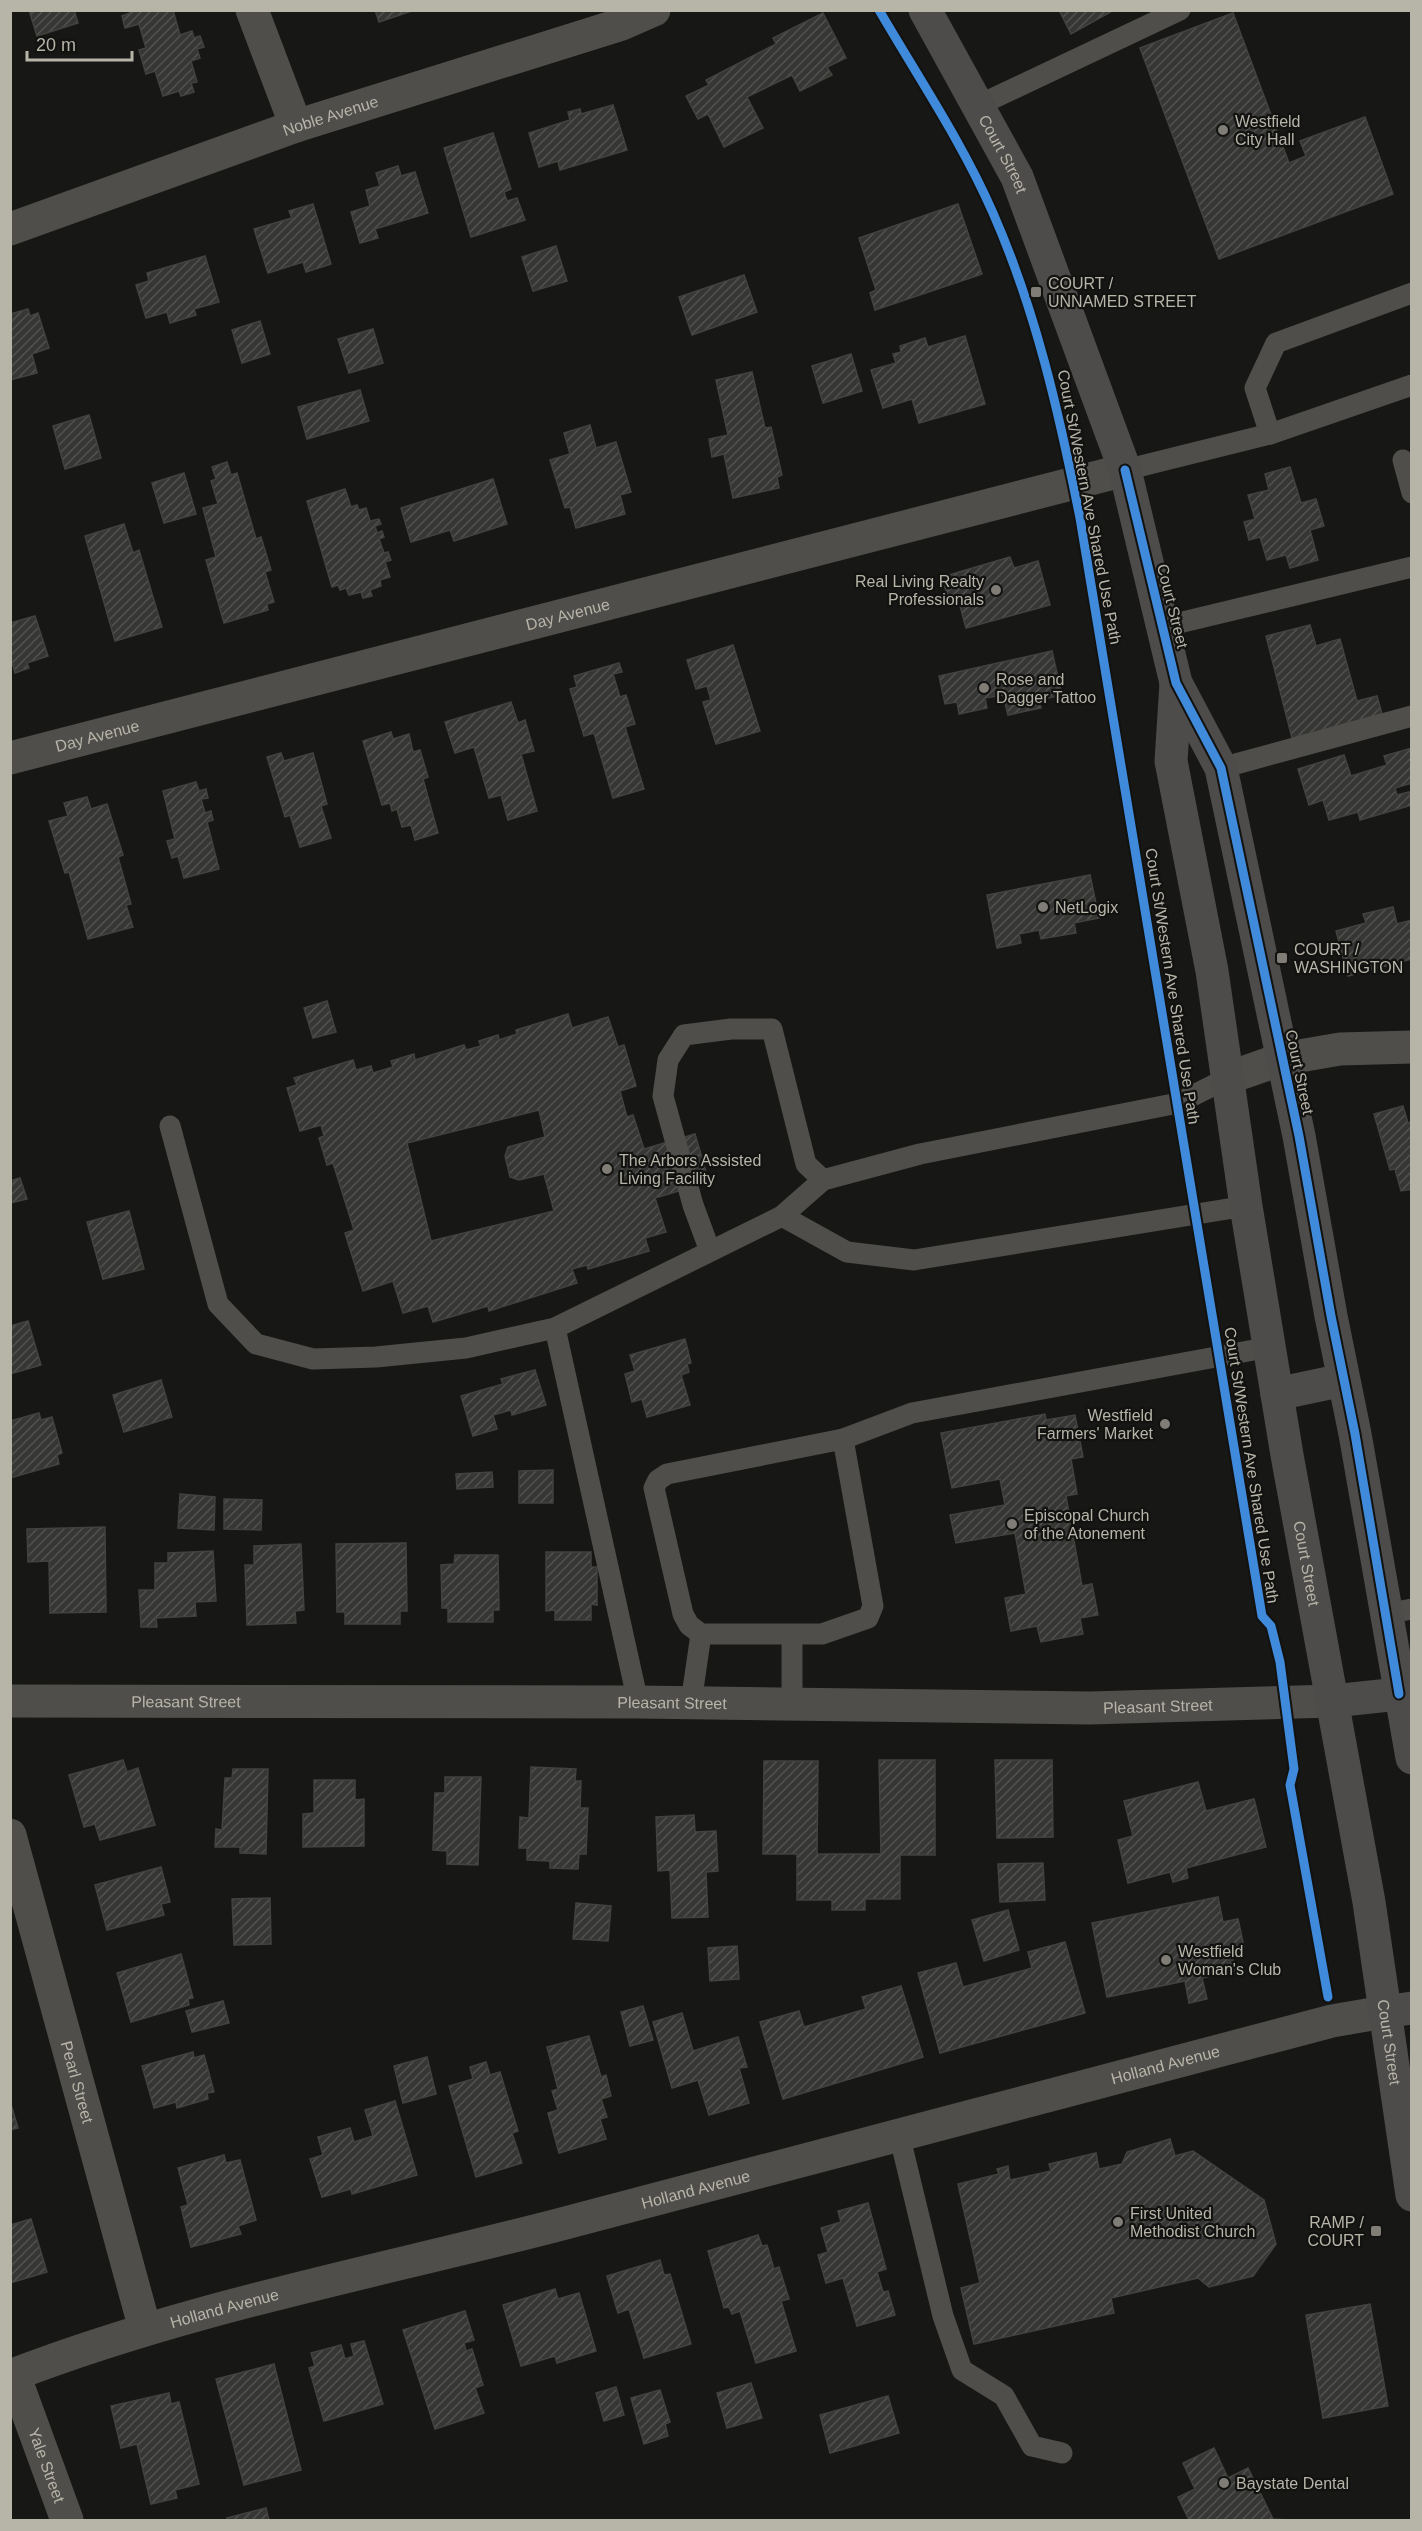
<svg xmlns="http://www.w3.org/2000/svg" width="1422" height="2531" viewBox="0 0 1422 2531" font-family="Helvetica,sans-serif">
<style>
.building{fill:url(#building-hatch);stroke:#43423f;stroke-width:1.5;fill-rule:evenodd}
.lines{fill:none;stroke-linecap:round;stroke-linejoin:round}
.service{stroke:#4f4e4b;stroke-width:21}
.minor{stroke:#4f4e4b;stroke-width:33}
.tertiary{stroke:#4f4e4b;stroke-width:33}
.secondary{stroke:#4d4c4a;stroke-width:33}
.cycleway-casing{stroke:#121211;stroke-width:13}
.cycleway{stroke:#408adc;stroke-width:9}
.poi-dot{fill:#7f7d75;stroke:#121211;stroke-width:2}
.labels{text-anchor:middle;stroke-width:4.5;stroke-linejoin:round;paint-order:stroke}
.street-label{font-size:16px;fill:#b7b4a8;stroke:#121211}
.poi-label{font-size:16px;fill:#b7b4a8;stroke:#121211;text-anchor:start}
</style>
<defs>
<pattern id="building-hatch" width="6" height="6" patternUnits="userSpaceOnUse" patternTransform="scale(1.5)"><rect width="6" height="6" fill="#363634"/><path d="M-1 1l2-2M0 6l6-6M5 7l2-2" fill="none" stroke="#51514f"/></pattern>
</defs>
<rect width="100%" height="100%" fill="#171716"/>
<!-- building -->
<g class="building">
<polygon points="29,10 74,10 78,23 37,36"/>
<polygon points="130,10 173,10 180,35 192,31 194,38 200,36 204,47 197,49 200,58 191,61 197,82 191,83 194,92 181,96 179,91 163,96 155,71 146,74 139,50 146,48 139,24 125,28 122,16 130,13"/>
<polygon points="375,10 411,10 412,11 379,22"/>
<polygon points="1059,10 1114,10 1071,34"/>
<polygon points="823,13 846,58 827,67 832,75 800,91 792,75 747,97 763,128 724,147 708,114 698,119 686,96 709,85 706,80 776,44 773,38"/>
<polygon points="1233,13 1289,163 1306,156 1300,141 1365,117 1393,194 1219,259 1140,48"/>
<polygon points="613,105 627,150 560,170 558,161 539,167 529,133 570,120 568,112 580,109 581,114"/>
<polygon points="493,133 511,189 504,192 507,201 517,198 525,220 471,237 444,148"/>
<polygon points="398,166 401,176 415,172 428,213 375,229 378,238 360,243 351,212 370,206 366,190 380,186 376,173"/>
<polygon points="313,204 331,264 306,272 303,262 268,273 254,229 292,218 289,211"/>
<polygon points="958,204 982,274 875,310 870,293 876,290 859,238"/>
<polygon points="556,246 567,281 533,291 522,257"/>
<polygon points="205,256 219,302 194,309 196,315 170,323 167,312 146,318 136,285 149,281 147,273"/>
<polygon points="744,275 757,312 692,335 679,297"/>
<polygon points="28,309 30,316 38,313 49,348 32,354 37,373 10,380 10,314"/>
<polygon points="260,321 270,354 242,363 232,330"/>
<polygon points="373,329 383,363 349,373 338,339"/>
<polygon points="965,336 985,404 919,423 912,399 883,408 871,370 896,363 893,354 901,352 900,346 925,338 928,347"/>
<polygon points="851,354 862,391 823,403 812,366"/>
<polygon points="752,372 765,428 771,427 782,475 777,477 779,488 733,498 724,454 712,457 709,439 728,435 716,380"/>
<polygon points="360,390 369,421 307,439 298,407"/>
<polygon points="89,415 101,458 65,469 53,426"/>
<polygon points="590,425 596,448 616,442 631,492 620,495 625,514 576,528 570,507 565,508 550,460 570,454 564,433"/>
<polygon points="227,462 231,475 237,473 256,539 261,537 271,570 265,572 274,602 267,604 268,610 224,623 206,560 216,557 203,508 218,504 211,481 216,479 212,467"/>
<polygon points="1290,467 1301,503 1316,499 1324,526 1310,530 1318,560 1290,568 1286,555 1267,560 1260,537 1249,540 1244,522 1255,519 1248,495 1269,490 1265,474"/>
<polygon points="184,473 196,514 164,523 152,483"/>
<polygon points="493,479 507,524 454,541 450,530 411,542 401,508"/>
<polygon points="345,489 351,507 357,505 359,510 366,508 370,521 379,519 381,524 375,526 377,533 382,531 384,537 379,539 384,553 388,552 391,560 385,562 390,577 380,580 381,586 370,590 372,596 363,598 361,592 349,595 346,588 340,590 338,585 332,587 307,501"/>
<polygon points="124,524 133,553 139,550 162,627 115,641 85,536"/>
<polygon points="1010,557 1014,568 1038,561 1050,605 966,628 959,602 950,605 942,577"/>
<polygon points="35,616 48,656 27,663 29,668 15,673 13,665 10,666 10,623"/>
<polygon points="1310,625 1316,646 1340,639 1357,701 1377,696 1382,714 1292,738 1266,636"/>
<polygon points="733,645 760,731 716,744 703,702 711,700 707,686 696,689 687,660"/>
<polygon points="1052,651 1062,695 1039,700 1041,708 1008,715 1003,695 985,698 987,708 959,714 957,702 945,704 939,676"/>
<polygon points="619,663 622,672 613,674 620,697 626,695 635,724 625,727 644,789 613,798 594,733 584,736 570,689 577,687 574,676"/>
<polygon points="511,702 518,723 525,720 534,751 521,754 537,811 508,820 501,795 489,798 474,747 455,753 445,722"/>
<polygon points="391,732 393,739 409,734 413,752 420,750 428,777 423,779 438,833 415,840 411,825 402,827 397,809 392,811 390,803 382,805 363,741"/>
<polygon points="1412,748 1412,783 1395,788 1397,795 1409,792 1412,805 1360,820 1358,812 1329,820 1323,800 1309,805 1298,769 1344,755 1351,776 1387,765 1384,756"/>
<polygon points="281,753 284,761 313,753 327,804 321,806 331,838 300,847 290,815 285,817 267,757"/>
<polygon points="196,782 199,791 206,789 208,798 201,799 205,813 211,811 213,820 207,822 219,869 184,878 178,856 172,858 167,841 175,839 163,791"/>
<polygon points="87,797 91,809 107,804 123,855 118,857 131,904 126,905 133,927 88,939 69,872 65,873 49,821 68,816 64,803"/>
<polygon points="1090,875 1099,918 1074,923 1076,933 1041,939 1039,930 1019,934 1021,943 997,948 987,895"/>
<polygon points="1393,907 1397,924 1412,920 1412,959 1348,976 1336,931 1366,923 1363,914"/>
<polygon points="327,1001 336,1032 313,1038 304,1008"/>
<path d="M568 1014 572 1028 608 1017 618 1047 624 1045 636 1086 620 1091 627 1117 633 1115 644 1149 695 1134 709 1182 655 1198 666 1232 645 1238 649 1251 588 1269 587 1265 572 1269 577 1283 489 1311 488 1306 433 1322 428 1306 403 1313 393 1281 363 1291 345 1233 354 1230 333 1163 327 1165 319 1138 324 1136 321 1125 300 1131 287 1088 297 1085 294 1078 353 1060 356 1070 371 1066 373 1073 393 1067 391 1061 414 1054 415 1060 464 1045 466 1050 481 1046 479 1041 498 1035 499 1040 517 1034 516 1030ZM539 1110 545 1137 508 1147 505 1156 510 1177 519 1180 544 1174 554 1211 431 1241 407 1143Z"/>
<polygon points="1403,1106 1408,1123 1412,1122 1412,1189 1401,1191 1395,1169 1390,1170 1374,1114"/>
<polygon points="20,1178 27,1199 10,1203 10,1181"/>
<polygon points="129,1211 144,1269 103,1279 87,1222"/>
<polygon points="28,1321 41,1365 10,1374 10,1326"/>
<polygon points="685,1339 691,1363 687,1364 689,1372 681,1375 690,1405 647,1417 642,1399 632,1402 625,1374 635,1371 630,1355"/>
<polygon points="535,1370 546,1405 512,1415 511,1410 493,1415 497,1429 473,1436 461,1396 503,1384 501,1379"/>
<polygon points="161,1380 172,1417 124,1432 113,1395"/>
<polygon points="39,1413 41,1420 52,1417 62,1453 57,1455 59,1464 10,1478 10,1421"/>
<polygon points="1045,1414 1046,1420 1075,1415 1083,1457 1071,1459 1077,1494 1066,1496 1082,1586 1092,1584 1098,1615 1080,1618 1083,1634 1041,1642 1037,1626 1011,1631 1005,1598 1026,1594 1015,1533 956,1543 950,1515 1005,1505 1000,1479 952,1488 941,1433"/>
<polygon points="553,1470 553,1503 519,1503 519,1471"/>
<polygon points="492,1472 493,1487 457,1489 456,1474"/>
<polygon points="180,1494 215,1497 214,1530 178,1528"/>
<polygon points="224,1499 262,1500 261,1530 224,1529"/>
<polygon points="105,1527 106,1612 50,1613 49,1561 28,1562 27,1529"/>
<polygon points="406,1543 407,1611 400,1611 400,1624 345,1624 345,1612 337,1612 336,1544"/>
<polygon points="301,1544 304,1610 295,1611 296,1623 247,1625 245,1565 254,1565 254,1546"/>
<polygon points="213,1551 216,1601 195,1602 196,1616 156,1618 157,1627 141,1627 139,1590 155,1590 155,1563 168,1563 168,1553"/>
<polygon points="546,1552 591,1552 591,1567 597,1567 597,1605 591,1604 591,1620 555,1620 555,1610 546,1611"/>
<polygon points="455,1555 498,1555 499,1610 493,1610 493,1622 448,1622 448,1608 442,1608 441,1565 454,1564"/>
<polygon points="123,1760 127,1772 138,1768 155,1825 100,1840 95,1824 84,1827 69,1775"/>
<polygon points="879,1760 935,1760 935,1855 900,1855 900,1899 865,1899 865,1910 832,1910 832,1900 797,1900 797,1854 763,1854 764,1761 818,1761 817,1854 881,1854"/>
<polygon points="995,1760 1052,1760 1053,1837 997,1838"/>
<polygon points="531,1767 576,1769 575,1781 581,1781 580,1808 588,1808 586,1854 579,1854 578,1869 550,1868 550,1861 527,1860 527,1848 519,1848 520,1817 529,1818"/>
<polygon points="233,1769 268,1769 266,1854 240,1853 240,1847 215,1847 216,1829 222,1830 225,1778 232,1778"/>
<polygon points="445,1777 481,1777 478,1865 447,1864 447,1851 433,1850 435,1793 445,1793"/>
<polygon points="314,1780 355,1780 355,1800 364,1799 364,1846 303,1847 303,1814 314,1813"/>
<polygon points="1198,1782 1206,1811 1254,1799 1266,1847 1186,1868 1188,1878 1173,1882 1170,1872 1128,1883 1118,1840 1133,1836 1124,1801"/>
<polygon points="694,1815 695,1832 716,1831 718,1871 706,1872 708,1917 672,1918 670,1870 658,1871 656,1817"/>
<polygon points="1043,1863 1045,1900 1000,1902 998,1864"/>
<polygon points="161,1867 170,1902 161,1904 164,1915 107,1930 95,1885"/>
<polygon points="1218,1897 1223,1922 1238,1919 1244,1947 1231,1949 1235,1971 1202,1978 1207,1999 1189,2003 1185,1981 1107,1997 1092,1923"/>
<polygon points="270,1898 271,1944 234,1945 232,1899"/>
<polygon points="576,1903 611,1906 608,1941 573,1939"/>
<polygon points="1008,1910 1019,1950 984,1961 972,1920"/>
<polygon points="1065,1942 1085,2013 940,2053 918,1973 956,1963 963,1987 1032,1968 1028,1952"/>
<polygon points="737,1946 739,1979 710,1981 708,1948"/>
<polygon points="181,1954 193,1998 188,1999 189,2005 131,2022 117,1973"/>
<polygon points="901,1986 923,2057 783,2099 760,2022 799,2011 804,2027 866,2009 862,1997"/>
<polygon points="223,2001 229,2023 192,2032 186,2011"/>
<polygon points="643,2006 653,2040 630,2046 621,2012"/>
<polygon points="682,2013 693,2051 738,2037 747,2067 739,2068 749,2103 709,2115 698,2080 672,2088 653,2022"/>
<polygon points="589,2036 601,2077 606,2075 611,2096 601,2099 607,2117 600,2119 606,2139 559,2153 548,2113 558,2110 552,2091 558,2089 547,2047"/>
<polygon points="193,2052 194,2058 204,2055 214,2092 207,2093 208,2099 177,2108 176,2102 154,2108 142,2066"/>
<polygon points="427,2057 436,2094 403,2103 394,2066"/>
<polygon points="486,2062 490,2075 500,2072 518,2131 512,2133 522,2163 476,2177 449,2086 473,2079 470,2067"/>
<polygon points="10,2101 18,2128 10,2130"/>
<polygon points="395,2101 417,2175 352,2194 351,2189 322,2197 310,2159 323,2155 318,2137 350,2128 354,2142 373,2136 365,2110"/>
<polygon points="1170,2139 1175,2156 1193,2151 1264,2200 1276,2244 1253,2276 1209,2287 1198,2278 1111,2298 1114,2313 974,2344 961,2288 980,2283 958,2184 999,2174 997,2169 1008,2166 1010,2180 1051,2171 1049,2164 1096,2153 1099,2169 1122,2164 1127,2152"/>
<polygon points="224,2155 226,2163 240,2160 256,2220 238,2226 241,2234 191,2247 181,2207 188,2205 178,2168"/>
<polygon points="868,2203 886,2269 877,2272 883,2292 888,2291 895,2315 857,2326 843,2278 826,2283 818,2255 828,2252 821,2228 841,2222 838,2211"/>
<polygon points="31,2219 47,2272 10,2283 10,2225"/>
<polygon points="758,2235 762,2246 767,2245 774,2269 779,2267 789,2299 781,2301 796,2351 756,2363 740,2311 732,2314 729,2307 724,2308 708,2251"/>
<polygon points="660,2260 664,2275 670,2274 691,2344 644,2358 629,2309 618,2313 607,2276"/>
<polygon points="555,2289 558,2299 579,2293 596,2351 557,2363 555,2356 521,2366 503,2305"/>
<polygon points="1370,2304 1388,2406 1323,2418 1306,2315"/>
<polygon points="465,2311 474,2340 464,2343 466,2351 472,2349 483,2385 475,2388 484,2413 435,2429 403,2330"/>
<polygon points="364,2341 383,2404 324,2421 309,2368 315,2366 311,2353 341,2345 345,2359 354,2356 351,2344"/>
<polygon points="274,2364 301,2470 244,2485 216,2379"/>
<polygon points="751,2383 762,2418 727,2428 717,2393"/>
<polygon points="616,2387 624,2415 604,2421 596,2393"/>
<polygon points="660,2390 670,2422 665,2424 668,2436 644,2444 631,2398"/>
<polygon points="169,2393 171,2404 179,2402 199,2484 175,2490 177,2498 151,2504 137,2444 121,2448 111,2406"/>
<polygon points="888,2396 899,2433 830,2453 820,2415"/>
<polygon points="1214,2448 1228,2478 1248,2468 1273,2519 1290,2520 1189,2520 1178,2497 1195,2489 1183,2463"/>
<polygon points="266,2508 269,2520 228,2520 227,2518"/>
</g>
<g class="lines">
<!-- service -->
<g class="service">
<polyline points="977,106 1180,10"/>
<polyline points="1270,434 1255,388 1276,343 1412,293"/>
<polyline points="1403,460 1412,493"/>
<polyline points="1125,470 1270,434 1412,385"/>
<polyline points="1162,627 1412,567"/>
<polyline points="1221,768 1412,716"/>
<polyline points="170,1126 218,1304 256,1344 313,1359 376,1357 466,1348 555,1328 782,1216 823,1180 920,1154 1178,1103 1228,1078"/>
<polyline points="782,1216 847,1252 914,1260 1246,1206"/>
<polyline points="710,1251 693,1205 663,1096 668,1060 684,1035 731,1029 772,1029 806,1164 823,1180"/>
<polyline points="555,1328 638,1702"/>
<polygon points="843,1439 873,1606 868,1618 822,1634 701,1634 689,1625 683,1614 654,1488 658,1480 667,1474"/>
<polyline points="843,1439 912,1413 1270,1347"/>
<polyline points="1385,1614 1412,1609"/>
<polyline points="691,1703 701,1634"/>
<polyline points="792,1704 792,1635"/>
<polyline points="899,2134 943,2316 962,2370 1004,2396 1032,2446 1062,2453"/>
</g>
<!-- minor -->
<g class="minor">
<polyline points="252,10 296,126"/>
<path id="s1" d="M10 229 296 126 622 24 654 10"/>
<path id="s2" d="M10 758 1125 470"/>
<path id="s3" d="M10 1835 145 2329"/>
<path id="s4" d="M14 2375 67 2520"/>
<path id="s5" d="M10 2376C186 2308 372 2273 554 2226 814 2159 1072 2088 1332 2021L1384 2012"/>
</g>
<!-- tertiary -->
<g class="tertiary">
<polyline points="1228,1078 1282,1059 1340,1049 1412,1047"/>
<path id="s6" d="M10 1701 638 1702 1090 1708 1333 1701"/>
</g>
<!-- secondary -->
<g class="secondary">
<path id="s7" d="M925 10 1017 177 1125 470 1176 683 1221 768 1299 1136 1331 1316 1355 1434 1412 1758"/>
<path id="s8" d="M1176 683 1171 761 1212 971 1246 1206 1287 1455 1369 1902 1412 2195"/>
<polyline points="1277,1394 1343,1380"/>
<polyline points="1333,1701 1399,1694"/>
<polyline points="1384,2012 1412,2008"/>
</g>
<defs>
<g id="cycleway">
<path d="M879 10C918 77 962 142 993 213 1036 311 1059 413 1080 518L1262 1616 1271 1626 1280 1662 1294 1769 1290 1785 1328 1997"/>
<polyline points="1125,470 1176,683 1221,768 1299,1136 1331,1316 1355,1434 1399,1694"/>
</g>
</defs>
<!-- cycleway casing -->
<use href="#cycleway" class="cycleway-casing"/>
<!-- cycleway -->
<use href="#cycleway" class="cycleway"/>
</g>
<!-- markers -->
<g class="poi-dot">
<circle cx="1223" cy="130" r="6"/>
<rect x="1030" y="286" width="12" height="12" rx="3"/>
<circle cx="996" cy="590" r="6"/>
<circle cx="984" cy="688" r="6"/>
<circle cx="1043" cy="907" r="6"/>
<rect x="1276" y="952" width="12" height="12" rx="3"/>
<circle cx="607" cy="1169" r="6"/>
<circle cx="1165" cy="1424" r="6"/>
<circle cx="1012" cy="1524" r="6"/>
<circle cx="1166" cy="1960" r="6"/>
<circle cx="1118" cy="2222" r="6"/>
<rect x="1370" y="2225" width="12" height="12" rx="3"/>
<circle cx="1224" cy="2483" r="6"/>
</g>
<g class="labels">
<!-- street labels -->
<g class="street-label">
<text dy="6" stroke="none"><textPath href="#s1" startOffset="340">Noble Avenue</textPath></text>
<text dy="6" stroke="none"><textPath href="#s7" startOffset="164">Court Street</textPath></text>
<text transform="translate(1090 507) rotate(79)" y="6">Court St/Western Ave Shared Use Path</text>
<text transform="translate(1173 606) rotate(76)" y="6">Court Street</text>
<text dy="6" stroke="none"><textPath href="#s2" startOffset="576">Day Avenue</textPath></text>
<text dy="6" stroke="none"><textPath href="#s2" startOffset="90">Day Avenue</textPath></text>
<text transform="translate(1173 986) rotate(81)" y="6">Court St/Western Ave Shared Use Path</text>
<text transform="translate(1300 1072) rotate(78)" y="6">Court Street</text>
<text transform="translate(1252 1465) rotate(81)" y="6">Court St/Western Ave Shared Use Path</text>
<text dy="6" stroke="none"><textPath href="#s8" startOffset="892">Court Street</textPath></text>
<text dy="6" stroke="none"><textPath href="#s6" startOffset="176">Pleasant Street</textPath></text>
<text dy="6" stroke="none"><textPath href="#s6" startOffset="662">Pleasant Street</textPath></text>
<text dy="6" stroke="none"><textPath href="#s6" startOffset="1148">Pleasant Street</textPath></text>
<text dy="6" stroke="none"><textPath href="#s8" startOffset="1378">Court Street</textPath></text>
<text dy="6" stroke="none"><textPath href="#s5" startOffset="1197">Holland Avenue</textPath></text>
<text dy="6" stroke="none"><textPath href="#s3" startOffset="256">Pearl Street</textPath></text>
<text dy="6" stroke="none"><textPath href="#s5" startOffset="711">Holland Avenue</textPath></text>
<text dy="6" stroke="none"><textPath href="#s5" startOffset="225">Holland Avenue</textPath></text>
<text dy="6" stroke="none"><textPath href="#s4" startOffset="96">Yale Street</textPath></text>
</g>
<!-- poi labels -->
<g class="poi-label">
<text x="1235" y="127">Westfield<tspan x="1235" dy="18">City Hall</tspan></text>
<text x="1048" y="289">COURT /<tspan x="1048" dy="18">UNNAMED STREET</tspan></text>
<text x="984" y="587" text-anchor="end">Real Living Realty<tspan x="984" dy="18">Professionals</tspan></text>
<text x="996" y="685">Rose and<tspan x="996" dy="18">Dagger Tattoo</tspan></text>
<text x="1055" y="913">NetLogix</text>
<text x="1294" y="955">COURT /<tspan x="1294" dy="18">WASHINGTON</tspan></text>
<text x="619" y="1166">The Arbors Assisted<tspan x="619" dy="18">Living Facility</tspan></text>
<text x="1153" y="1421" text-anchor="end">Westfield<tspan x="1153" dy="18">Farmers' Market</tspan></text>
<text x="1024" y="1521">Episcopal Church<tspan x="1024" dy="18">of the Atonement</tspan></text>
<text x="1178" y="1957">Westfield<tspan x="1178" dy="18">Woman's Club</tspan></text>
<text x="1130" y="2219">First United<tspan x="1130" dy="18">Methodist Church</tspan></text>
<text x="1364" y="2228" text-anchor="end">RAMP /<tspan x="1364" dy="18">COURT</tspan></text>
<text x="1236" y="2489">Baystate Dental</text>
</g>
</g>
<!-- border -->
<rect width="1422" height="2531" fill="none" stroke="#b7b4a8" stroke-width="24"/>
<!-- scale -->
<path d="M27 51v9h105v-9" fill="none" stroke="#b7b4a8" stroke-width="3"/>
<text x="36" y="51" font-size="18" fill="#b7b4a8" stroke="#121211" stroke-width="4.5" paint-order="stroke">20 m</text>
</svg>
